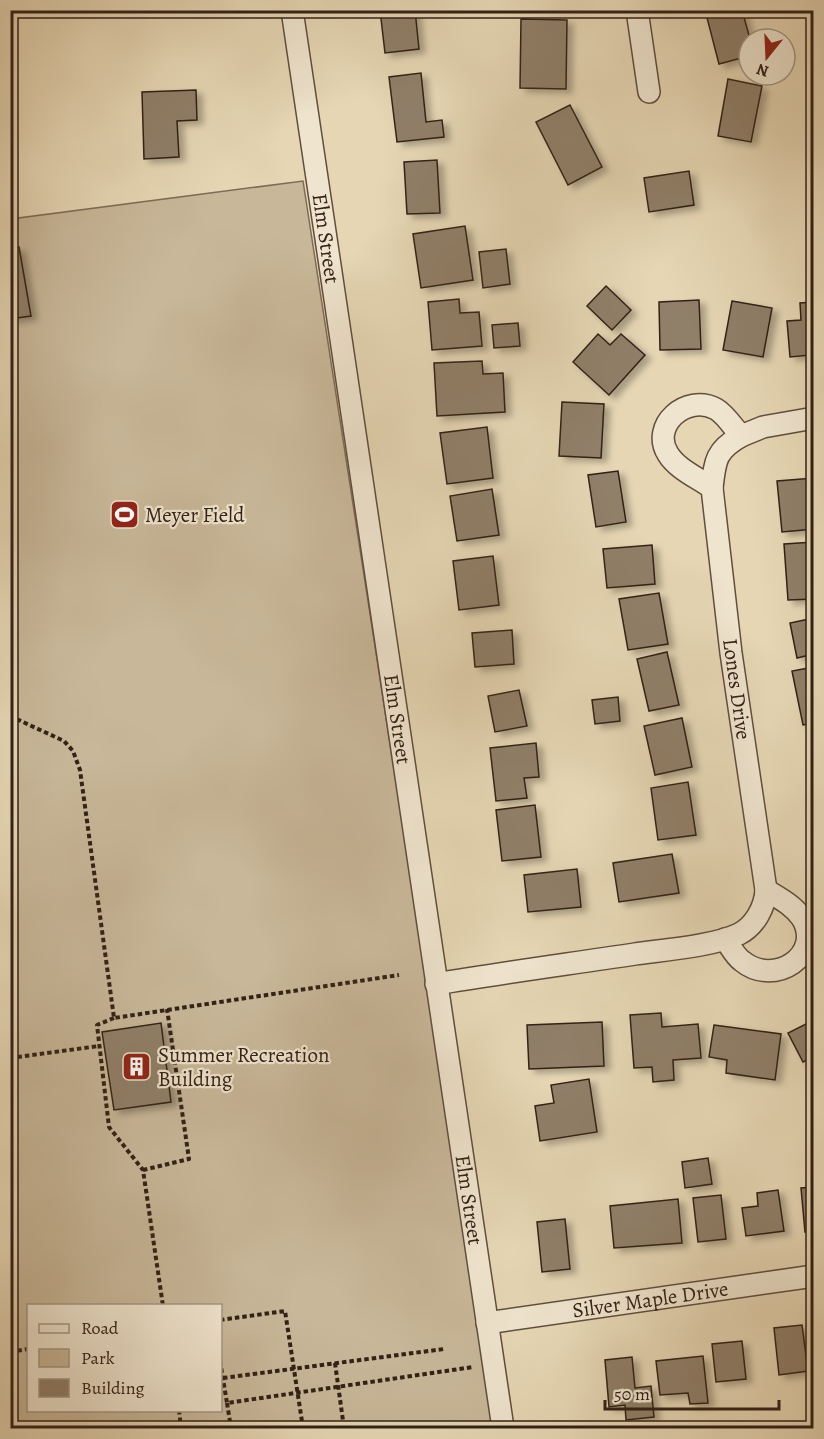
<svg xmlns="http://www.w3.org/2000/svg" width="824" height="1439" viewBox="0 0 824 1439" font-family="Alegreya,serif">
<style>
.green{fill:#c8b799;stroke:#7e6c58;stroke-width:1.5;fill-rule:evenodd}
.building{fill:#907f69;stroke:#332117;stroke-width:1.5;filter:url(#shadow)}
.lines{fill:none;stroke-linecap:round;stroke-linejoin:round}
.street-casing{stroke:#604e3e;stroke-width:24}
.path{stroke:#332117;stroke-width:4;stroke-dasharray:4.5 3;stroke-linecap:butt}
.street{stroke:#efe4ce;stroke-width:21}
.labels{text-anchor:middle;stroke-width:4.5;stroke-linejoin:round;paint-order:stroke}
.street-label{font-size:21px;fill:#332117;stroke:#efe4ce}
.poi-label{font-size:21px;fill:#332117;stroke:#efe4ce;text-anchor:start}
</style>
<defs>
<filter id="shadow"><feDropShadow dx="6" dy="4" stdDeviation="3" flood-color="#0004"/></filter>
</defs>
<rect width="100%" height="100%" fill="#e6d6b4"/>
<filter id="stains"><feTurbulence type="fractalNoise" baseFrequency=".00333" numOctaves="4"/><feColorMatrix values="0 0 0 0 .2 0 0 0 0 .09 0 0 0 0 .02 0 0 0 .5 -.17"/></filter>
<radialGradient id="worn" r=".72"><stop offset=".6" stop-color="#630" stop-opacity="0"/><stop offset="1" stop-color="#630" stop-opacity=".3"/></radialGradient>
<!-- green -->
<path class="green" d="M303 181 496 1428H11V219ZM28 1306H220V1410H28Z"/>
<!-- building -->
<g class="building">
<polygon points="380,10 415,10 419,49 385,53"/>
<polygon points="705,10 742,10 750,39 749,56 719,64"/>
<polygon points="521,19 567,20 566,89 520,88"/>
<polygon points="421,73 426,122 442,120 444,137 397,142 389,77"/>
<polygon points="728,79 762,86 751,142 718,136"/>
<polygon points="196,90 197,120 177,121 179,157 144,159 142,92"/>
<polygon points="570,105 602,167 568,185 536,122"/>
<polygon points="437,160 440,213 407,214 404,162"/>
<polygon points="689,171 694,205 649,212 644,178"/>
<polygon points="465,226 473,280 421,288 413,234"/>
<polygon points="19,247 31,316 10,319 10,248"/>
<polygon points="506,249 510,284 483,288 479,252"/>
<polygon points="606,286 631,310 612,330 587,306"/>
<polygon points="459,299 460,313 479,312 482,346 432,350 428,302"/>
<polygon points="699,300 701,349 660,350 659,302"/>
<polygon points="732,301 772,308 763,357 723,350"/>
<polygon points="814,302 814,365 811,365 810,355 790,357 787,321 801,320 800,303"/>
<polygon points="518,323 520,346 494,348 492,325"/>
<polygon points="598,334 610,345 621,334 645,355 609,395 573,362"/>
<polygon points="482,361 483,374 503,373 505,412 437,416 434,363"/>
<polygon points="562,402 604,404 601,458 559,456"/>
<polygon points="487,427 493,478 447,484 440,433"/>
<polygon points="618,471 626,522 596,527 588,475"/>
<polygon points="814,478 814,529 782,532 777,481"/>
<polygon points="492,489 499,535 457,541 450,496"/>
<polygon points="814,542 814,599 788,600 784,544"/>
<polygon points="652,545 655,584 607,588 603,549"/>
<polygon points="493,556 499,605 459,610 453,561"/>
<polygon points="659,593 668,644 628,650 619,599"/>
<polygon points="814,618 814,654 797,658 790,623"/>
<polygon points="512,630 514,664 475,667 472,633"/>
<polygon points="667,652 679,705 649,711 637,659"/>
<polygon points="814,667 814,723 803,725 792,671"/>
<polygon points="519,690 527,726 495,732 488,696"/>
<polygon points="618,697 620,721 595,724 592,700"/>
<polygon points="682,718 692,767 655,775 644,726"/>
<polygon points="536,743 539,777 524,778 527,798 496,801 490,748"/>
<polygon points="688,782 696,835 658,840 651,788"/>
<polygon points="535,805 541,857 502,861 496,810"/>
<polygon points="672,854 679,893 619,902 613,863"/>
<polygon points="577,869 581,907 528,912 524,875"/>
<polygon points="661,1013 662,1027 698,1024 701,1058 673,1060 674,1080 653,1082 652,1067 634,1068 630,1015"/>
<polygon points="814,1020 814,1057 803,1062 788,1033"/>
<polygon points="602,1022 604,1066 529,1069 527,1025"/>
<polygon points="161,1023 171,1102 114,1110 102,1032"/>
<polygon points="714,1025 781,1034 775,1080 726,1073 727,1060 709,1057"/>
<polygon points="589,1079 597,1132 540,1141 535,1106 554,1103 551,1085"/>
<polygon points="708,1158 712,1184 685,1188 682,1162"/>
<polygon points="814,1187 814,1231 805,1232 801,1188"/>
<polygon points="778,1190 784,1231 746,1236 742,1208 758,1206 757,1193"/>
<polygon points="721,1195 726,1239 698,1242 693,1198"/>
<polygon points="678,1199 682,1243 614,1248 610,1206"/>
<polygon points="565,1219 570,1269 542,1272 537,1222"/>
<polygon points="802,1325 808,1371 779,1375 774,1328"/>
<polygon points="742,1341 746,1379 716,1382 712,1344"/>
<polygon points="703,1356 708,1403 690,1404 688,1393 660,1395 656,1361"/>
<polygon points="632,1357 635,1388 651,1386 654,1417 626,1420 625,1405 609,1407 605,1360"/>
</g>
<g class="lines">
<defs>
<g id="street">
<path id="s1" d="M292 10 503 1428"/>
<polyline points="637,10 649,92"/>
<path d="M712 488C715 460 716 450 741 436"/>
<path d="M725 939C730 946 735 956 742 961 775 988 824 954 802 918 793 905 779 898 766 890"/>
<path d="M436 984C502 973 569 964 635 954 663 950 714 946 739 934 755 926 765 907 766 890L731 653 712 488C698 478 677 469 668 454 650 426 686 393 716 409 725 414 734 428 741 436L763 427 814 418"/>
<path id="s2" d="M487 1323 814 1276"/>
</g>
</defs>
<!-- street casing -->
<use href="#street" class="street-casing"/>
<!-- path -->
<g class="path">
<polyline points="10,716 64,741 73,751 80,770 114,1018 399,975"/>
<polyline points="114,1018 97,1025 109,1127 143,1170 163,1306"/>
<polyline points="10,1058 99,1046"/>
<polyline points="143,1170 189,1159 167,1009"/>
<polyline points="220,1320 285,1311 303,1428"/>
<polyline points="10,1352 28,1349"/>
<polyline points="220,1361 227,1403 473,1367"/>
<polyline points="335,1363 344,1428"/>
<polyline points="223,1378 444,1349"/>
<polyline points="227,1403 231,1428"/>
<polyline points="179,1410 181,1428"/>
</g>
<!-- street -->
<use href="#street" class="street"/>
</g>
<!-- icons -->
<defs>
<symbol id="stadium-square" viewBox="-11 -11 22 22"><rect x="-9" y="-9" width="18" height="18" rx="4" fill="#8f2418" stroke="#efe4ce"/><path d="M0-5a6.5 5 0 1 0 0 10a6.5 5 0 1 0 0-10ZM-3.5-1.8h7v3.6h-7Z" fill="#fff"/></symbol>
<symbol id="building-square" viewBox="-11 -11 22 22"><rect x="-9" y="-9" width="18" height="18" rx="4" fill="#8f2418" stroke="#efe4ce"/><path d="M-4-6H4V6H1V3H-1V6H-4ZM-2.5-4.3h1.7v1.8h-1.7ZM.8-4.3h1.7v1.8H.8ZM-2.5-1h1.7V.8h-1.7ZM.8-1h1.7V.8H.8Z" fill="#fff"/></symbol>
</defs>
<g fill-rule="evenodd">
<use href="#stadium-square" x="108" y="498" width="33" height="33"/>
<use href="#building-square" x="120" y="1050" width="33" height="33"/>
</g>
<g class="labels">
<!-- street labels -->
<g class="street-label">
<text dy="7" stroke="none"><textPath href="#s1" startOffset="231">Elm Street</textPath></text>
<text transform="translate(737 689) rotate(82)" y="7">Lones Drive</text>
<text dy="7" stroke="none"><textPath href="#s1" startOffset="717">Elm Street</textPath></text>
<text dy="7" stroke="none"><textPath href="#s1" startOffset="1203">Elm Street</textPath></text>
<text dy="7" stroke="none"><textPath href="#s2" startOffset="165">Silver Maple Drive</textPath></text>
</g>
<!-- poi labels -->
<g class="poi-label">
<text x="145" y="522">Meyer Field</text>
<text x="158" y="1062">Summer Recreation<tspan x="158" dy="24">Building</tspan></text>
</g>
</g>
<!-- margin -->
<rect width="824" height="1439" fill="none" stroke="#e6d6b4" stroke-width="36"/>
<rect x="12" y="12" width="800" height="1415" fill="none" stroke="#332117" stroke-width="3"/>
<rect x="18" y="18" width="788" height="1403" fill="none" stroke="#332117" stroke-width="1.5"/>
<!-- legend -->
<rect x="27" y="1304" width="195" height="108" fill="#efe4ce" stroke="#a49685" stroke-width="1.5"/>
<rect x="39" y="1324" width="30" height="9" fill="#efe4ce" stroke="#a49685" stroke-width="1.5"/>
<text x="81" y="1334" font-size="18" fill="#332117">Road</text>
<rect x="39" y="1349" width="30" height="18" fill="#c8b799" stroke="#a49685" stroke-width="1.5"/>
<text x="81" y="1364" font-size="18" fill="#332117">Park</text>
<rect x="39" y="1379" width="30" height="18" fill="#907f69" stroke="#a49685" stroke-width="1.5"/>
<text x="81" y="1394" font-size="18" fill="#332117">Building</text>
<!-- north arrow -->
<g transform="translate(767 57) rotate(198)"><circle r="28" fill="#efe4ce" stroke="#a49685" stroke-width="1.5"/>
<path d="M0-4.5L10 22L0 15L-10 22Z" fill="#8f2418"/>
<text y="-9" font-size="16" font-weight="bold" text-anchor="middle" fill="#332117">N</text>
</g>
<!-- scale -->
<path d="M605 1400v9h174v-9" fill="none" stroke="#332117" stroke-width="3"/>
<text x="614" y="1400" font-size="18" fill="#332117" stroke="#efe4ce" stroke-width="4.5" paint-order="stroke">50 m</text>
<rect width="100%" height="100%" filter="url(#stains)"/>
<rect width="100%" height="100%" fill="url(#worn)"/>
</svg>
